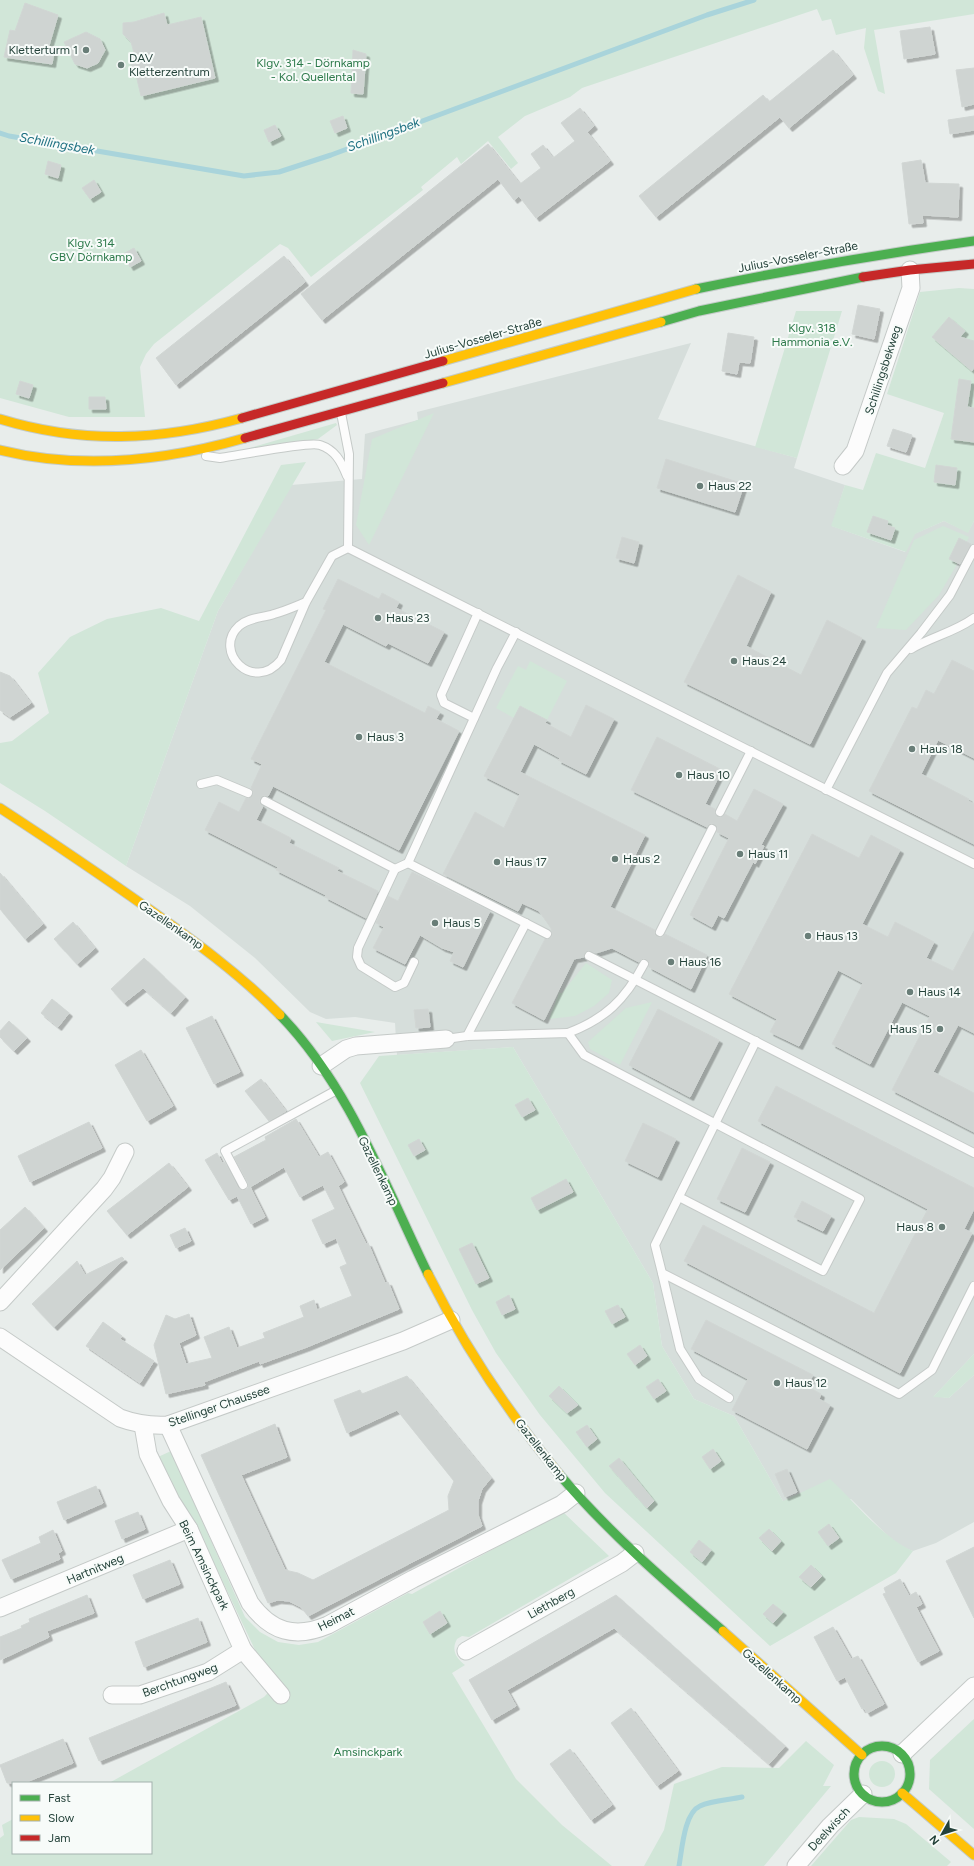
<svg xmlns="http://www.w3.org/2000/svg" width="974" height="1866" viewBox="0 0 974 1866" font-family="Figtree,sans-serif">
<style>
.built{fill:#d6dedb}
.green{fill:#d1e6d8}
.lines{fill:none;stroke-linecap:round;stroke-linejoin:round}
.stream{stroke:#a9d4db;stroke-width:5}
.building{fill:#cfd4d2;stroke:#d1d6d4;filter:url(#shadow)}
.lane-casing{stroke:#c5cac8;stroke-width:10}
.street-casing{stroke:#c5cac8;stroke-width:19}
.fast-casing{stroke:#c3cbc8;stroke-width:11}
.slow-casing{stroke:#c3cbc8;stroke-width:11}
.jam-casing{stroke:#c3cbc8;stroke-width:11}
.lane{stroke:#fcfcfc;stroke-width:8}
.street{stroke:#fcfcfc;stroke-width:17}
.fast{stroke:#4caf50;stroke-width:9}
.slow{stroke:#ffc107;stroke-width:9}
.jam{stroke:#c62828;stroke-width:9}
.poi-dot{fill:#697e78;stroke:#f7fbf9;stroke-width:1.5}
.labels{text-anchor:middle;stroke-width:4;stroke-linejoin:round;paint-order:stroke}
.poi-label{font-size:12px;fill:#24423a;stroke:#f7fbf9;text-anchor:start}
.park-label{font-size:12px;fill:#2d7a4b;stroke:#f7fbf9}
.street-label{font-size:12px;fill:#24423a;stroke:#f7fbf9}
.water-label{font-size:13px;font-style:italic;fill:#1c6f80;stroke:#f7fbf9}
</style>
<defs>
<filter id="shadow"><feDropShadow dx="3.5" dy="3.5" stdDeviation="0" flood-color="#0004"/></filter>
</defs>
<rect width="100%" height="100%" fill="#e8edeb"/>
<!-- built -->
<polygon class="built" points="691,343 658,419 797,458 794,468 845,485 832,526 905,552 914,534 944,521 968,532 974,521 974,1354 934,1396 949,1398 974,1375 974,1522 936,1543 913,1551 902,1547 889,1537 851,1499 783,1501 734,1416 694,1399 662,1346 653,1283 513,1047 397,1055 395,1023 355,1017 326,1019 310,1012 255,958 190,906 126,866 218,611 291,485 362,479 365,434 418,420 417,412"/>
<!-- green -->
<g class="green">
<polygon points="0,0 974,0 974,14 874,30 885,94 878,91 864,48 866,28 836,35 831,19 822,21 817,9 582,88 570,97 525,116 498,137 518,163 511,169 488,141 461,164 457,157 421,187 423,190 311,277 288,248 280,244 154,344 146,354 140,367 145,417 69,417 0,398"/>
<polygon points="959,288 974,289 974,521 968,533 944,521 915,534 906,552 831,526 845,485 863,490 876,453 925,468 944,413 887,394 920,292"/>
<polygon points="796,311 842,311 797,458 755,447"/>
<polygon points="434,413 369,545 356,525 372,439"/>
<polygon points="336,423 337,425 318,439 251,450 250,448"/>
<polygon points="306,462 218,611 126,866 45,811 0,783 0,743 12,741 49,713 38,673 70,637 107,619 161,608 199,621 281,465"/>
<polygon points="943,526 969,537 956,566 939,595 906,630 876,628 914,540"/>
<polygon points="530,661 567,681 547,720 520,706 514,718 496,708 518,666 526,670"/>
<polygon points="586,963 612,980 609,993 594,1006 575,1016 549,1019 559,993 562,993"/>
<polygon points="652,1002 620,1065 590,1049 588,1042 626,1008"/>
<polygon points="316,1022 375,1032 332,1041"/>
<path d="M513 1047 653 1283 662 1346 694 1399 734 1416 783 1501 830 1479C855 1502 883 1538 913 1551L896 1573 770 1646 605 1493 540 1415 496 1353 472 1310 360 1083 379 1056Z"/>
<polygon points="974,1354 974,1375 949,1398 933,1397"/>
<path d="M171 1451 245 1617 260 1632 278 1642 299 1645 318 1642 408 1593 412 1594 562 1511 609 1556 469 1637 462 1636 457 1639C451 1650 456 1658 465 1665L452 1673 516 1779 562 1825 612 1866H0V1838L4 1835 2 1825 13 1819V1853H151V1783H109L264 1697 279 1681 257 1654 196 1525 178 1498 158 1457Z"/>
<polygon points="974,1719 974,1829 929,1789 930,1760"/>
<polygon points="806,1741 834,1765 823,1786 831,1786 764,1866 644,1866 664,1830 674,1784 722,1767 779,1768"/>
<circle cx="882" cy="1774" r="13"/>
<polygon points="859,1817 894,1819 906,1824 951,1862 947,1866 811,1866 851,1820"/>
</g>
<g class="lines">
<!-- stream -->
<g class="stream">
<polyline points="0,133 9,136 244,176 279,172 331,155 707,15 754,0"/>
<path d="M679 1866C682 1850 684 1813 700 1806 712 1800 729 1800 742 1797"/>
</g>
</g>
<!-- building -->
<g class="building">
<polygon points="25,3 58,15 48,49 55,46 52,64 4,57 10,30 15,31"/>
<polygon points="164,13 167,25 201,17 215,78 141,96 136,75 129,60 134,53 131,42 123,34 123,23 134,22"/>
<polygon points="930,27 935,54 904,59 900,31"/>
<polygon points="86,32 100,39 105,50 98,63 87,68 75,64 64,42"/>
<polygon points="353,50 366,54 363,94 351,93"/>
<polygon points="833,50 853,75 789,128 780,117 656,217 639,196 763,95 769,102"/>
<polygon points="974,68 974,104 962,107 956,70"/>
<polygon points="580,108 594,126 587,132 610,161 536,218 519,196 514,200 498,179 322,320 301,294 488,144 520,184 541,168 531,154 543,145 553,158 575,141 561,123"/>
<polygon points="343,116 347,128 335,133 330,121"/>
<polygon points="974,116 974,130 950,134 948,120"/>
<polygon points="275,125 281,136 269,142 264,130"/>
<polygon points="921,160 925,183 959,184 958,217 922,215 923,223 909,224 902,163"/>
<polygon points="48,161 61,165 58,178 45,174"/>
<polygon points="94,180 101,192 90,199 82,188"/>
<polygon points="134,248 141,261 130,267 123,254"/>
<polygon points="284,256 305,282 176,385 156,358"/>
<polygon points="858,305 880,309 874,339 852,334"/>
<polygon points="949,317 965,331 960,337 974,341 974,367 972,371 932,337"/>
<polygon points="728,333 754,337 750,363 739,362 737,374 722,371"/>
<polygon points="959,379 971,381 967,407 974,408 974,442 951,439"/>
<polygon points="20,381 33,385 29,398 16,394"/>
<polygon points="89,397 105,397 106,409 89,409"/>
<polygon points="893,429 912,435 906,452 887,446"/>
<polygon points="666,459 744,484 735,512 657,488"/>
<polygon points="936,465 957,468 955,485 934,482"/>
<polygon points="873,516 888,521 887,525 895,528 891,540 867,532"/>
<polygon points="622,537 639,542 634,563 616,558"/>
<polygon points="959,538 971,544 960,564 949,559"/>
<polygon points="738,575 771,592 746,646 801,675 827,620 862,638 810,744 684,682"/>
<polygon points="338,579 379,599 382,593 399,602 396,608 444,632 428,663 388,643 386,646 343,624 324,662 425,713 428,706 440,712 436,719 459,731 399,850 273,786 268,796 262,796 260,799 260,804 263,806 256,820 291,838 289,843 339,868 337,871 378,891 366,918 325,897 326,895 276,870 278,867 205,830 219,802 239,812 246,798 249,798 253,795 253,792 251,788 262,764 251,759 326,610 323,609"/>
<polygon points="952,660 974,671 974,758 938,740 921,774 969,799 968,801 974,804 974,844 869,791 912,707 917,709 926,690 934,694"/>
<polygon points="0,672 10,676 31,703 10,717 0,710"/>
<polygon points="586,705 614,719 586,774 558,760 560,758 534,744 520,772 645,835 610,907 655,930 655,935 658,937 663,937 665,934 707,955 691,989 649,967 649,962 646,959 642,959 639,962 612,948 596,953 586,951 584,957 574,959 544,1020 512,1003 545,939 552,937 551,928 539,911 522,903 518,911 443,874 475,812 504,828 520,794 484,776 520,706 547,720 545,723 571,737"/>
<polygon points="657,737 722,770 705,804 715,809 715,813 717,817 721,817 725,814 737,821 754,789 783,804 761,845 764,846 755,864 753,862 724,918 718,915 712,927 690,915 729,838 717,832 717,826 714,824 709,824 707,827 631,790"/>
<polygon points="812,834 859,858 871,835 900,850 862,924 888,937 895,922 919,934 934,942 926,958 953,971 974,931 974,1033 958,1025 933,1072 974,1093 974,1132 892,1090 930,1016 902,1002 870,1064 832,1044 863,983 838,970 799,1046 770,1032 777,1019 729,994"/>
<polygon points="412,872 490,911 463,967 450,961 454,952 442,948 420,935 405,964 373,948 384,927 376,923 388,896 398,901"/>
<polygon points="0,873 43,924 25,939 0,909"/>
<polygon points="73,922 95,948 77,964 54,939"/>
<polygon points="144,958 185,997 171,1013 143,988 124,1003 111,989"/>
<polygon points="52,999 69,1013 58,1027 41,1013"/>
<polygon points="428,1009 430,1027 416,1028 414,1010"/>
<polygon points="658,1009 719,1040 690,1097 629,1065"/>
<polygon points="212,1016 240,1072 214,1084 186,1028"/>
<polygon points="9,1021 27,1038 14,1051 0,1037 0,1031"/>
<polygon points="141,1050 173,1106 147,1121 115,1065"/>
<polygon points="261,1079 286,1111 269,1121 245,1091"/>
<polygon points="776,1086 974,1188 974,1209 964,1229 972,1233 900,1373 684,1261 703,1225 874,1313 928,1209 758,1121"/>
<polygon points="528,1098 535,1110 522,1117 515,1105"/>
<polygon points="296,1119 319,1157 328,1152 344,1182 338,1186 366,1244 368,1243 385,1283 388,1282 399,1309 307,1347 260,1364 259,1361 204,1382 205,1385 166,1394 154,1345 166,1315 175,1319 189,1314 196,1335 179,1343 186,1364 212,1358 204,1337 229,1327 237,1348 265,1338 263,1333 304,1317 300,1306 314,1300 317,1310 352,1296 340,1267 347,1264 336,1238 323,1244 312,1220 335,1209 323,1185 300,1197 284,1167 250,1187 265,1217 251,1224 237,1196 229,1200 205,1160 217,1153 222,1163 225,1162 238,1188 245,1190 248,1188 248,1183 234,1157 266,1140 265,1137"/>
<polygon points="89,1122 102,1148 30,1182 18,1156"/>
<polygon points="643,1123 676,1139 658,1177 625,1161"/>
<polygon points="419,1139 425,1150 414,1156 408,1145"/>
<polygon points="742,1148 770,1162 745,1212 717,1199"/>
<polygon points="169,1163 188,1187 127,1235 107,1211"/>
<polygon points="566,1179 573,1192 537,1210 531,1198"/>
<polygon points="802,1201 831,1216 823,1231 794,1217"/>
<polygon points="25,1207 44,1228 0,1270 0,1230"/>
<polygon points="185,1228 191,1241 176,1248 170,1235"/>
<polygon points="472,1243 489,1278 476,1284 459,1249"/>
<polygon points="122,1257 124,1259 54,1327 32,1304 77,1261 85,1275"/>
<polygon points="509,1295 515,1309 502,1315 496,1302"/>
<polygon points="618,1305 625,1317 612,1324 605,1311"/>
<polygon points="706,1320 813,1375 807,1386 821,1394 819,1399 830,1405 807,1449 732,1410 748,1379 691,1349"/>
<polygon points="103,1322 122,1336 120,1339 154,1361 140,1383 86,1346"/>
<polygon points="640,1345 647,1356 635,1365 627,1354"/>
<polygon points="407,1376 491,1478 482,1489 478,1501 478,1515 482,1526 308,1616 301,1607 289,1601 278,1600 268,1603 201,1455 275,1424 287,1457 241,1475 285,1570 298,1573 313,1580 449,1510 448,1496 454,1481 397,1410 347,1433 334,1400 360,1390 362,1394"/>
<polygon points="658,1379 666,1391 654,1399 646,1387"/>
<polygon points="559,1386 578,1405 567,1413 549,1396"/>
<polygon points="587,1425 597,1439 587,1447 576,1432"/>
<polygon points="713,1449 721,1461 710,1469 702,1457"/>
<polygon points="619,1458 654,1501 647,1508 609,1466"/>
<polygon points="787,1469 797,1492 785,1497 775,1474"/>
<polygon points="96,1486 103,1503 64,1520 57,1502"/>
<polygon points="138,1512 145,1529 122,1539 115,1521"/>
<polygon points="829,1524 839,1538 828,1546 818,1532"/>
<polygon points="769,1529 781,1541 772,1551 759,1538"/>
<polygon points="53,1530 62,1551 58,1553 60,1559 11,1579 2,1560 41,1543 39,1537"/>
<polygon points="699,1540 711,1550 702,1562 690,1552"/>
<polygon points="974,1547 974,1618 946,1561"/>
<polygon points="170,1560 180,1584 143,1599 133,1575"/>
<polygon points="811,1565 822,1576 811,1587 799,1577"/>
<polygon points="900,1579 909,1596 916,1592 922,1604 916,1607 939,1651 918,1662 883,1594 886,1593 884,1588"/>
<polygon points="87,1595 94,1613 47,1631 49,1637 0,1660 0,1637 22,1628 21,1626 30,1622 29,1619"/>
<polygon points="616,1595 785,1746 769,1764 614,1628 507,1690 516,1706 492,1720 469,1680"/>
<polygon points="773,1604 783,1612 773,1623 763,1614"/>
<polygon points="440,1611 447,1623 430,1634 423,1622"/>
<polygon points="198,1618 207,1642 144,1667 135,1642"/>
<polygon points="833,1627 851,1659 858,1656 884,1704 867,1713 864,1708 862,1709 845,1677 837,1681 814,1637"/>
<polygon points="226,1682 236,1705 99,1761 89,1738"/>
<polygon points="631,1708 678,1771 657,1786 611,1723"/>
<polygon points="63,1739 73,1763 24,1783 7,1783 0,1765"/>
<polygon points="570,1749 612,1805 591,1820 550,1764"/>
</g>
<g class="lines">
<defs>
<g id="lane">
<polyline points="341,413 349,454 348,548 974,864"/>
<path d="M206 456 220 458C236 456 309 441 320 445 335 450 341 461 347 476"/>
<path d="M306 602C296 606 285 611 274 614 263 618 249 617 239 626 212 651 253 694 281 660L306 602 332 556 348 548"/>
<path d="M911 649C931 637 955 632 974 618"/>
<polyline points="474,718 444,703 441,695 478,613"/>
<polyline points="201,784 217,780 248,793"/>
<polyline points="826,790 887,673 921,633 950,595 974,549"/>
<polyline points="265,801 395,869 408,863 497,668 516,632"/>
<polyline points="720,812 751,751"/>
<polyline points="408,863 547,934"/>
<polyline points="395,869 358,948 357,957 361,966 395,987 404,983 414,962"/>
<polyline points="660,932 712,829"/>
<polyline points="589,956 974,1153"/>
<path d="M568 1033C605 1019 625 1000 644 964"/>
<polyline points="467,1036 526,923"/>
<polyline points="446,1039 467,1036 568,1033 584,1055 860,1199 823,1271 679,1197"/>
<polyline points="756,1041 655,1245 662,1273 899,1394 932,1370 974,1286"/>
<polyline points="243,1185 225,1151 335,1091"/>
<polyline points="662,1273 680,1349 699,1379 729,1398"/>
</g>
<g id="street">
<polyline points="843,466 855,451 911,288 910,270"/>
<polyline points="321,1066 346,1049 356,1046 446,1039"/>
<polyline points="0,1302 104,1189 112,1178 125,1152"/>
<path d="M0 1337 120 1418C136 1424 150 1426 168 1425L403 1341 451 1320"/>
<polyline points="143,1425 148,1454 171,1501 189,1529 243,1650 281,1695"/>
<path d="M168 1425 250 1603C271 1632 295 1639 328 1625L413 1579 562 1504 576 1493"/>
<polyline points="0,1608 189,1529"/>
<polyline points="466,1651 622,1563 635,1553"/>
<polyline points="112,1695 140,1695 208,1672 243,1650"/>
<polyline points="902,1754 974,1686"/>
<polyline points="796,1866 830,1826 863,1794"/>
</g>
<g id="fast">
<path d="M696 289C788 270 880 254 974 241"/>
<polyline points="661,322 699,311 863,277"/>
<path d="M280 1015C350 1087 385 1186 428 1274"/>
<path d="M559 1474C608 1532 666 1582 723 1631"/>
<circle cx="882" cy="1774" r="28"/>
</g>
<g id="slow">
<polyline points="443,361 696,289"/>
<polyline points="443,383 661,322"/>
<path d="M0 419C82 444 160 441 242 418"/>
<path d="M0 450C81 470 165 461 245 438"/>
<path d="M0 808C49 840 98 873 146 907 193 940 240 974 280 1015"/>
<path d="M428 1274C465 1348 506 1410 559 1474"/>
<polyline points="723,1631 862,1755"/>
<polyline points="902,1793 974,1855"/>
</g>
<g id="jam">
<polyline points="863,277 910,270 974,264"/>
<polyline points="242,418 443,361"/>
<polyline points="245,438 443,383"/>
</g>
</defs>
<!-- lane casing -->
<use href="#lane" class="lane-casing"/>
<!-- street casing -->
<use href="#street" class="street-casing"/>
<!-- fast casing -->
<use href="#fast" class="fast-casing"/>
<!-- slow casing -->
<use href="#slow" class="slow-casing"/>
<!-- jam casing -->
<use href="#jam" class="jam-casing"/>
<!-- lane -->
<use href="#lane" class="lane"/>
<!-- street -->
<use href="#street" class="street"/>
<!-- fast -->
<use href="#fast" class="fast"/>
<!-- slow -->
<use href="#slow" class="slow"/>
<!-- jam -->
<use href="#jam" class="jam"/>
</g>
<!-- markers -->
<g class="poi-dot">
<circle cx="86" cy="50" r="4"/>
<circle cx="121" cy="65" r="4"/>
<circle cx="700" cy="486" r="4"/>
<circle cx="378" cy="618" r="4"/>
<circle cx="734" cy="661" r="4"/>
<circle cx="359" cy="737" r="4"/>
<circle cx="912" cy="749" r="4"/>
<circle cx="679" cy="775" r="4"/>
<circle cx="740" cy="854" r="4"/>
<circle cx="615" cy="859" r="4"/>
<circle cx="497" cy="862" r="4"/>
<circle cx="435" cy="923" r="4"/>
<circle cx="808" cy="936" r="4"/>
<circle cx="671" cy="962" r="4"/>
<circle cx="910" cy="992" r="4"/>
<circle cx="940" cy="1029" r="4"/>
<circle cx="942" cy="1227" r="4"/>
<circle cx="777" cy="1383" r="4"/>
</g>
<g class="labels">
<!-- poi labels -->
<g class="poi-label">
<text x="78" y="54" text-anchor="end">Kletterturm 1</text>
<text x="129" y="62">DAV<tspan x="129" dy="14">Kletterzentrum</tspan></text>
<text x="708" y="490">Haus 22</text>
<text x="386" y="622">Haus 23</text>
<text x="742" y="665">Haus 24</text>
<text x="367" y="741">Haus 3</text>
<text x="920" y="753">Haus 18</text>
<text x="687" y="779">Haus 10</text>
<text x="748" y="858">Haus 11</text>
<text x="623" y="863">Haus 2</text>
<text x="505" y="866">Haus 17</text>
<text x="443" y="927">Haus 5</text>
<text x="816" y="940">Haus 13</text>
<text x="679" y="966">Haus 16</text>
<text x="918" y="996">Haus 14</text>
<text x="932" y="1033" text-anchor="end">Haus 15</text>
<text x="934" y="1231" text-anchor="end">Haus 8</text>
<text x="785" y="1387">Haus 12</text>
</g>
<!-- park labels -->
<g class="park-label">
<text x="313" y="67">Klgv. 314 - Dörnkamp<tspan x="313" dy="14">- Kol. Quellental</tspan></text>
<text x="91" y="247">Klgv. 314<tspan x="91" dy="14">GBV Dörnkamp</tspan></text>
<text x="812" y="332">Klgv. 318<tspan x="812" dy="14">Hammonia e.V.</tspan></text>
<text x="368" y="1756">Amsinckpark</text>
</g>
<!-- street labels -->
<g class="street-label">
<text transform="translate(798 257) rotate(-11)" y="4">Julius-Vosseler-Straße</text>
<text transform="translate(483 338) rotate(-16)" y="4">Julius-Vosseler-Straße</text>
<text transform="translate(883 370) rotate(-72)" y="4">Schillingsbekweg</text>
<text transform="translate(171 925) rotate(35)" y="4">Gazellenkamp</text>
<text transform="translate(378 1171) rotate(64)" y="4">Gazellenkamp</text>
<text transform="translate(219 1406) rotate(-19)" y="4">Stellinger Chaussee</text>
<text transform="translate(541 1450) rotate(52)" y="4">Gazellenkamp</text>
<text transform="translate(204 1565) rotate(64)" y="4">Beim Amsinckpark</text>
<text transform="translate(95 1569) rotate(-23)" y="4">Hartnitweg</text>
<text transform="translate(551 1603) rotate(-29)" y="4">Liethberg</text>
<text transform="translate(336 1619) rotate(-26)" y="4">Heimat</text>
<text transform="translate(772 1676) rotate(42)" y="4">Gazellenkamp</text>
<text transform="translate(180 1680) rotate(-20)" y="4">Berchtungweg</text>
<text transform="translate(829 1829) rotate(-47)" y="4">Deelwisch</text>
</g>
<!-- water labels -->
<g class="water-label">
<text transform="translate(383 134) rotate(-20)" y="5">Schillingsbek</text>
<text transform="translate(57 143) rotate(10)" y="5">Schillingsbek</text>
</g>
</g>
<!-- legend -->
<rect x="12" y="1782" width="140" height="72" fill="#f7fbf9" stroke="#a3b1ad"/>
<rect x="20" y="1795" width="20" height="6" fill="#4caf50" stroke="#a3b1ad"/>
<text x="48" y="1802" font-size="12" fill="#24423a">Fast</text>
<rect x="20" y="1815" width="20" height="6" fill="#ffc107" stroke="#a3b1ad"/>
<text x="48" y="1822" font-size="12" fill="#24423a">Slow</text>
<rect x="20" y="1835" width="20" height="6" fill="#c62828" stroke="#a3b1ad"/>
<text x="48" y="1842" font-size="12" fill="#24423a">Jam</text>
<!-- north arrow -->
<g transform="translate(942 1834) rotate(231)" stroke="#f7fbf9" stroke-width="3" paint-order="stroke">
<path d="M0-3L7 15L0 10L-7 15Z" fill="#24423a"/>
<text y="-6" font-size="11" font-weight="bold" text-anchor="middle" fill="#24423a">N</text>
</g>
</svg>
